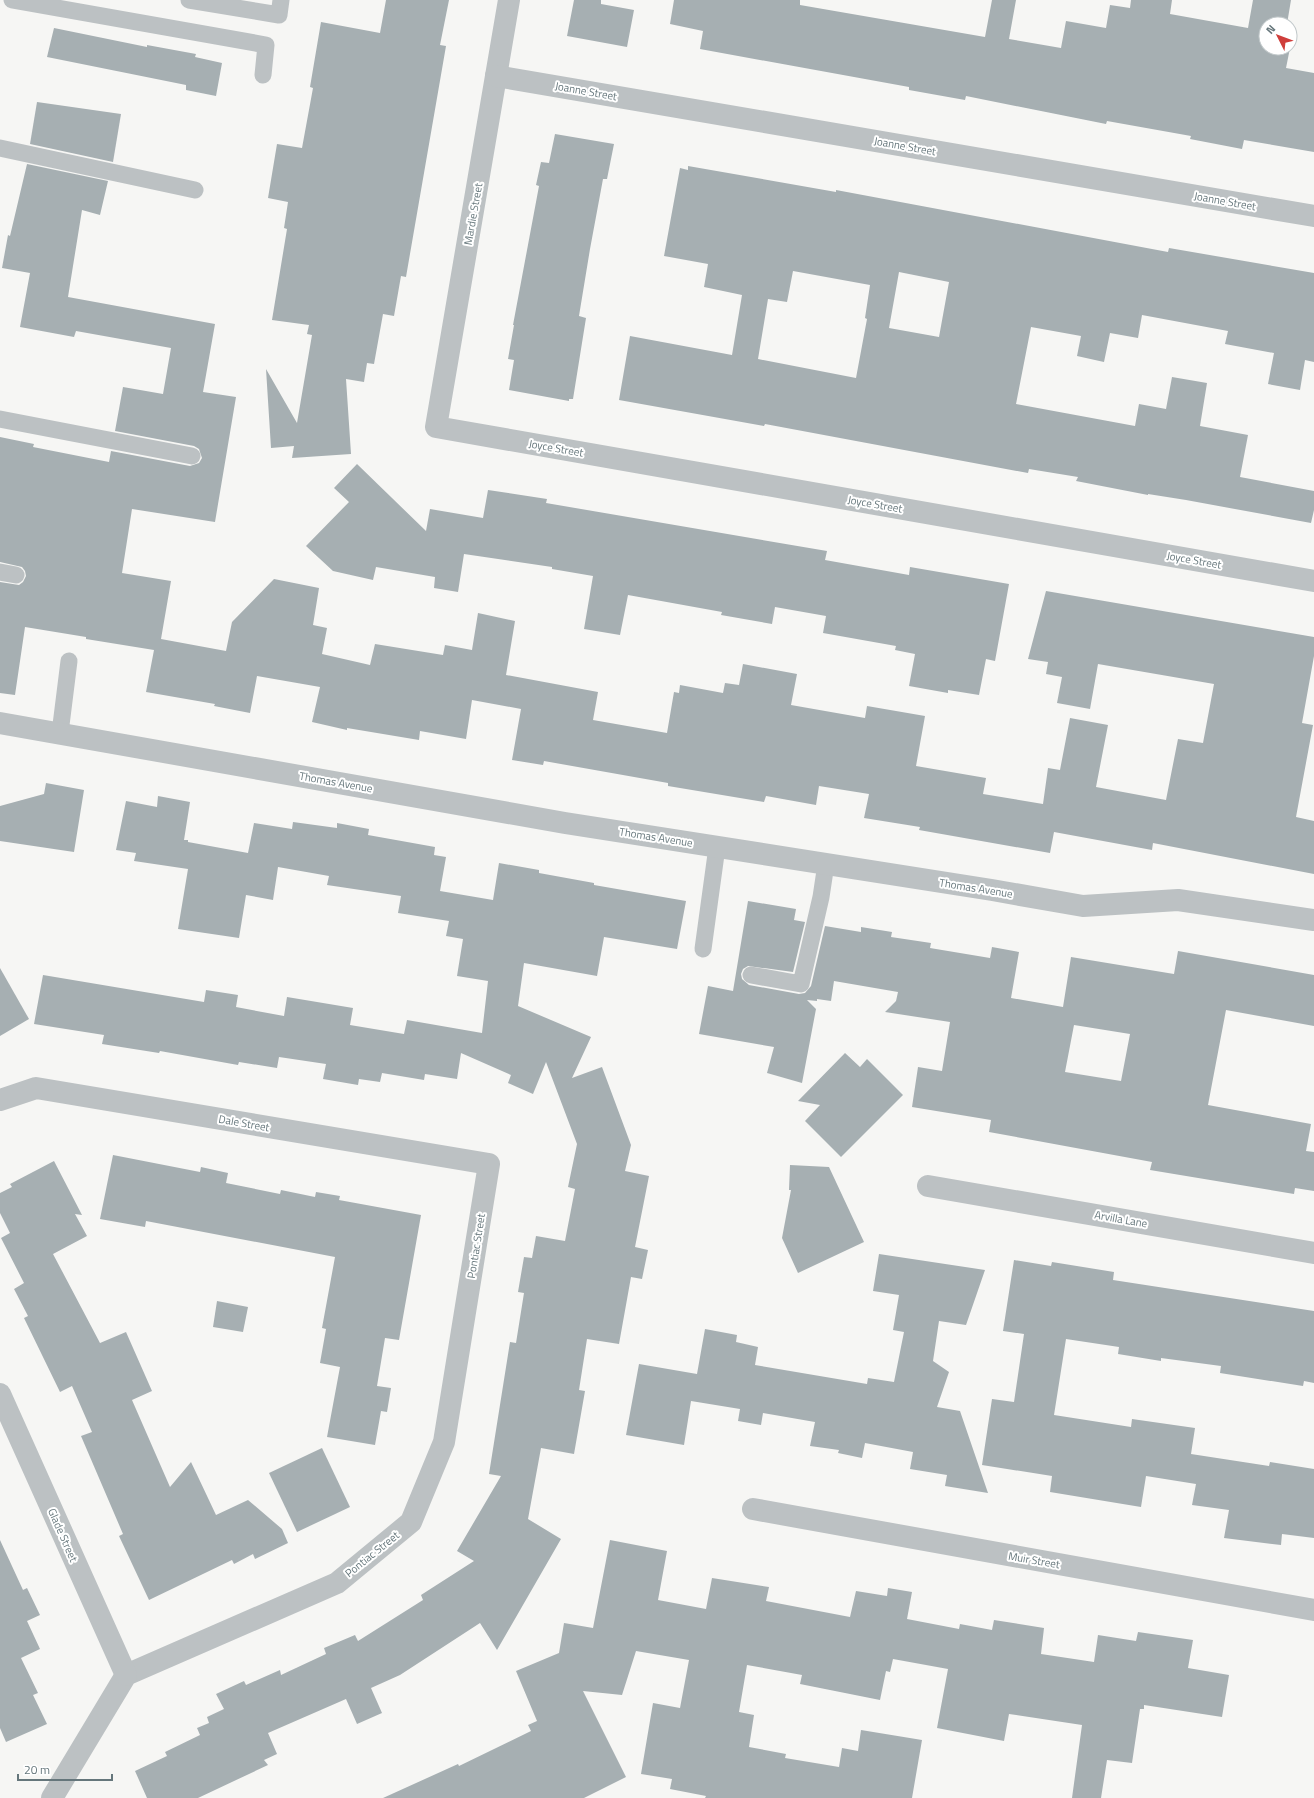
<svg xmlns="http://www.w3.org/2000/svg" width="1314" height="1798" viewBox="0 0 1314 1798" font-family="'Titillium Web',sans-serif">
<style>
.building{fill:#a6afb2;fill-rule:evenodd}
.lines{fill:none;stroke-linecap:round;stroke-linejoin:round}
.lane{stroke:#bcc1c3;stroke-width:17}
.street{stroke:#bcc1c3;stroke-width:22}
.labels{text-anchor:middle;stroke-width:4;stroke-linejoin:round;paint-order:stroke}
.street-label{font-size:11px;fill:#65767b;stroke:#fff}
</style>
<rect width="100%" height="100%" fill="#f6f6f4"/>
<!-- building -->
<g class="building">
<polygon points="386,0 449,0 440,45 446,46 406,277 401,276 394,316 383,314 374,364 367,363 364,382 346,379 351,454 292,458 294,446 271,448 266,369 297,423 312,335 307,334 309,325 272,320 287,229 284,228 288,202 268,198 277,144 302,148 313,88 310,87 321,22 380,33"/>
<polygon points="574,0 601,0 601,4 634,10 627,47 567,36"/>
<polygon points="674,0 800,0 800,5 985,37 992,0 1016,0 1009,39 1061,48 1066,21 1106,28 1110,5 1130,8 1131,0 1172,0 1170,14 1248,28 1253,0 1291,0 1287,24 1266,24 1266,48 1290,48 1286,68 1314,73 1314,152 1244,140 1242,149 1190,139 1191,136 1107,121 1106,124 966,96 965,100 909,90 909,87 700,49 703,31 670,24"/>
<polygon points="54,28 147,47 147,45 196,54 195,57 222,63 216,96 186,90 186,85 47,57"/>
<polygon points="37,102 121,114 113,162 30,144"/>
<polygon points="555,134 614,144 607,179 603,179 590,249 579,316 586,318 573,399 569,399 569,401 509,390 514,360 508,359 514,325 513,325 539,186 536,185 541,162 549,163"/>
<polygon points="27,164 108,181 100,215 82,210 68,297 215,324 203,392 236,397 215,522 132,509 122,573 171,581 161,639 226,651 232,622 274,579 319,588 313,625 327,628 322,654 370,665 375,644 443,655 445,645 472,650 478,613 515,621 506,675 598,692 593,720 667,733 674,692 679,693 680,685 723,693 725,683 739,685 743,664 797,674 791,705 865,718 867,706 925,716 916,766 986,778 983,794 1043,804 1048,768 1060,770 1070,718 1108,725 1096,787 1166,800 1178,739 1203,743 1214,684 1098,664 1090,709 1057,703 1062,677 1046,674 1048,662 1028,659 1046,591 1314,637 1314,656 1302,723 1313,725 1296,817 1314,821 1314,874 1153,843 1152,850 1054,832 1050,853 919,830 920,827 864,818 869,794 819,786 816,805 766,796 764,802 668,786 668,783 544,761 543,765 512,760 521,709 472,700 466,739 420,731 419,740 347,728 347,730 312,722 320,687 257,676 250,713 214,706 215,704 146,692 154,650 86,639 86,637 25,627 15,695 0,693 0,582 19,585 23,582 26,576 25,571 22,567 0,562 0,437 34,444 33,447 109,462 111,451 190,466 199,463 202,458 199,449 194,446 115,431 123,387 163,394 171,348 76,331 74,337 20,327 30,273 2,268 8,235 10,236"/>
<path d="M688 166 836 192V190L1168 252 1169 248 1314 273V362L1305 360 1300 390 1268 384 1274 353 1225 344 1228 331 1142 315 1138 338 1110 333 1104 362 1077 356 1081 336 1031 327 1016 404 1135 426 1139 404 1166 409 1172 377 1207 383 1200 426 1248 435 1240 477 1314 491V510L1311 523 1186 500 1148 494V495L1076 481 1078 477 1029 469 1028 473 765 424 764 426 619 400 630 336 732 355 742 295 704 287 708 264 664 256 680 168 688 170ZM793 271 870 285 865 318 867 319 856 378 758 359 768 299 787 302ZM899 272 949 282 939 337 889 328Z"/>
<polygon points="357,464 426,531 430,509 483,518 488,490 547,499 546,503 827,551 825,560 909,575 910,567 1009,584 995,661 986,659 979,695 948,690 948,693 909,686 915,654 895,650 896,646 823,633 826,616 775,607 772,624 721,615 722,612 628,595 620,635 584,629 593,576 552,569 552,567 464,554 458,592 434,588 435,577 376,567 373,580 333,571 306,546 349,502 334,488"/>
<polygon points="46,783 84,790 74,852 0,841 0,806 44,794"/>
<polygon points="158,796 190,802 184,840 188,840 188,842 248,853 254,823 292,829 293,822 337,828 337,823 369,829 368,835 435,847 434,855 446,857 440,891 493,900 499,863 539,870 539,873 594,883 594,885 686,901 677,949 604,937 597,976 524,963 518,1006 591,1037 572,1078 602,1067 631,1145 625,1171 649,1176 635,1247 648,1250 642,1279 631,1277 619,1344 587,1339 579,1390 585,1391 574,1454 541,1448 528,1519 561,1539 497,1650 480,1623 400,1675 371,1688 382,1713 357,1724 346,1699 268,1733 277,1754 264,1760 268,1765 198,1798 147,1798 135,1771 167,1756 165,1752 200,1735 197,1728 209,1723 207,1717 224,1709 216,1694 244,1681 246,1685 280,1670 281,1675 326,1654 324,1648 355,1635 358,1641 423,1600 421,1595 474,1561 457,1551 501,1476 489,1474 510,1342 516,1343 524,1293 518,1292 524,1257 532,1258 536,1236 565,1241 575,1189 568,1187 577,1144 546,1062 533,1094 508,1083 511,1075 461,1053 457,1079 425,1074 424,1080 382,1073 380,1082 359,1079 358,1085 323,1079 326,1064 279,1057 277,1068 239,1062 238,1065 160,1051 159,1053 102,1044 104,1035 34,1024 43,975 204,1002 206,990 238,995 236,1007 284,1016 287,997 353,1008 350,1025 404,1034 407,1020 482,1033 488,981 457,976 463,939 446,936 449,921 398,913 401,896 327,885 329,876 278,867 273,900 246,895 239,938 178,929 188,869 134,861 136,853 116,850 126,801 157,807"/>
<path d="M748 901 796 909 794 920 805 922 793 972 748 966 743 969 741 974 742 979 749 985 799 994 805 993 811 986 825 926 861 932V927L892 932 891 937 931 943 930 948 990 958 992 947 1019 952 1011 998 1063 1007 1071 957 1174 974 1178 951 1314 975V1026L1226 1010 1208 1105 1311 1124 1306 1151 1314 1152V1191L1295 1188 1294 1194 1150 1170 1152 1162 989 1132 991 1120 912 1107 918 1067 942 1071 950 1022 885 1012 896 1001 898 992 834 981 831 1001 817 999V1001L807 1000 816 1009 802 1083 767 1073 774 1047 699 1034 708 986 733 991ZM1074 1025 1130 1034 1121 1081 1065 1072Z"/>
<polygon points="0,968 29,1019 0,1036"/>
<polygon points="845,1053 860,1067 867,1059 903,1095 841,1157 805,1121 820,1105 798,1101"/>
<polygon points="113,1155 200,1172 201,1167 228,1173 226,1183 280,1194 281,1190 315,1197 316,1192 340,1196 339,1200 421,1215 399,1340 385,1338 377,1386 391,1388 387,1412 381,1411 375,1445 327,1437 340,1367 320,1363 326,1329 322,1328 335,1257 146,1221 145,1227 100,1219"/>
<polygon points="54,1161 82,1215 75,1214 87,1236 53,1254 100,1343 126,1332 152,1391 132,1400 170,1487 191,1462 216,1515 248,1500 282,1529 288,1543 255,1559 253,1554 234,1564 232,1560 149,1600 119,1536 123,1534 81,1436 92,1432 72,1386 60,1392 24,1318 28,1316 14,1289 24,1283 1,1238 10,1233 0,1213 0,1193 12,1187 10,1184"/>
<polygon points="790,1165 829,1167 864,1242 798,1273 782,1238 791,1190 789,1190"/>
<polygon points="879,1254 985,1270 966,1325 939,1321 933,1361 949,1372 937,1407 960,1411 988,1493 945,1486 947,1475 910,1469 913,1452 865,1443 862,1458 838,1453 839,1450 810,1446 815,1422 763,1413 761,1425 738,1421 740,1409 691,1401 684,1445 626,1435 639,1364 697,1374 705,1329 737,1335 736,1342 758,1347 755,1365 867,1384 868,1378 894,1382 904,1332 893,1330 899,1295 873,1291"/>
<polygon points="1014,1260 1051,1266 1052,1262 1114,1272 1113,1280 1314,1311 1314,1383 1304,1381 1303,1386 1220,1373 1221,1366 1161,1358 1161,1361 1118,1354 1119,1347 1066,1339 1054,1415 1131,1427 1132,1419 1195,1428 1191,1454 1269,1466 1270,1462 1314,1469 1314,1538 1282,1534 1281,1545 1224,1538 1229,1510 1192,1505 1196,1484 1146,1476 1141,1507 1050,1492 1052,1476 982,1465 992,1399 1014,1402 1024,1334 1003,1331"/>
<polygon points="217,1301 248,1307 243,1332 213,1327"/>
<polygon points="322,1448 350,1507 297,1532 269,1473"/>
<polygon points="0,1540 23,1590 27,1588 40,1615 27,1621 40,1649 21,1658 38,1693 33,1695 47,1724 6,1742 0,1728"/>
<polygon points="610,1540 667,1551 658,1600 706,1609 712,1578 769,1587 766,1601 850,1617 856,1591 887,1596 888,1588 912,1592 907,1619 959,1629 960,1624 992,1630 994,1620 1044,1628 1041,1654 1094,1662 1098,1635 1136,1641 1138,1632 1193,1640 1188,1668 1229,1675 1222,1717 1144,1705 1144,1709 1140,1709 1132,1763 1107,1760 1101,1798 1072,1798 1082,1725 1009,1714 1004,1741 937,1728 948,1669 893,1659 890,1672 886,1671 880,1700 800,1684 802,1675 747,1665 739,1712 754,1715 749,1747 786,1754 785,1758 839,1767 842,1748 858,1751 861,1730 922,1740 912,1798 705,1798 706,1796 670,1789 672,1779 641,1774 653,1703 680,1708 689,1660 636,1651 622,1695 583,1691 626,1777 584,1798 383,1798 458,1764 459,1766 531,1731 528,1725 537,1721 516,1671 559,1653 564,1623 593,1628"/>
</g>
<g class="lines">
<!-- lane -->
<g class="lane">
<polyline points="12,0 266,45 263,75"/>
<polyline points="189,0 279,15 281,0"/>
<polyline points="0,148 195,190"/>
<polyline points="0,419 192,456"/>
<polyline points="0,572 16,575"/>
<polyline points="60,733 69,661"/>
<polyline points="703,949 717,847"/>
<polyline points="751,975 801,984 821,897 826,864"/>
</g>
<!-- street -->
<g class="street">
<polyline points="509,0 436,427 1314,581"/>
<polyline points="496,76 1314,216"/>
<polyline points="0,723 565,823 992,890 1083,906 1178,900 1314,920"/>
<polyline points="0,1100 36,1088 489,1164 444,1442 411,1522 337,1583 126,1675 52,1798"/>
<polyline points="928,1186 1314,1253"/>
<polyline points="0,1394 126,1675"/>
<polyline points="753,1509 1314,1610"/>
</g>
</g>
<g class="labels">
<!-- street labels -->
<g class="street-label">
<text transform="translate(586 91) rotate(10)" y="4">Joanne Street</text>
<text transform="translate(905 146) rotate(10)" y="4">Joanne Street</text>
<text transform="translate(1225 201) rotate(10)" y="4">Joanne Street</text>
<text transform="translate(473 214) rotate(-80)" y="4">Mardie Street</text>
<text transform="translate(556 448) rotate(10)" y="4">Joyce Street</text>
<text transform="translate(875 504) rotate(10)" y="4">Joyce Street</text>
<text transform="translate(1194 560) rotate(10)" y="4">Joyce Street</text>
<text transform="translate(336 782) rotate(10)" y="4">Thomas Avenue</text>
<text transform="translate(656 837) rotate(9)" y="4">Thomas Avenue</text>
<text transform="translate(976 888) rotate(9)" y="4">Thomas Avenue</text>
<text transform="translate(244 1123) rotate(10)" y="4">Dale Street</text>
<text transform="translate(1121 1219) rotate(10)" y="4">Arvilla Lane</text>
<text transform="translate(476 1246) rotate(-81)" y="4">Pontiac Street</text>
<text transform="translate(63 1535) rotate(66)" y="4">Glade Street</text>
<text transform="translate(372 1554) rotate(-39)" y="4">Pontiac Street</text>
<text transform="translate(1034 1560) rotate(10)" y="4">Muir Street</text>
</g>
</g>
<!-- north arrow -->
<g transform="translate(1278 36) rotate(312)"><circle r="19" fill="#ffffff" stroke="#c1c8ca"/>
<path d="M0-3L7 15L0 10L-7 15Z" fill="#cf3e3b"/>
<text y="-6" font-size="11" font-weight="bold" text-anchor="middle" fill="#65767b">N</text>
</g>
<!-- scale -->
<path d="M18 1774v6h94v-6" fill="none" stroke="#65767b" stroke-width="2"/>
<text x="24" y="1774" font-size="12" fill="#65767b" stroke="#ffffff" stroke-width="3" paint-order="stroke">20 m</text>
</svg>
